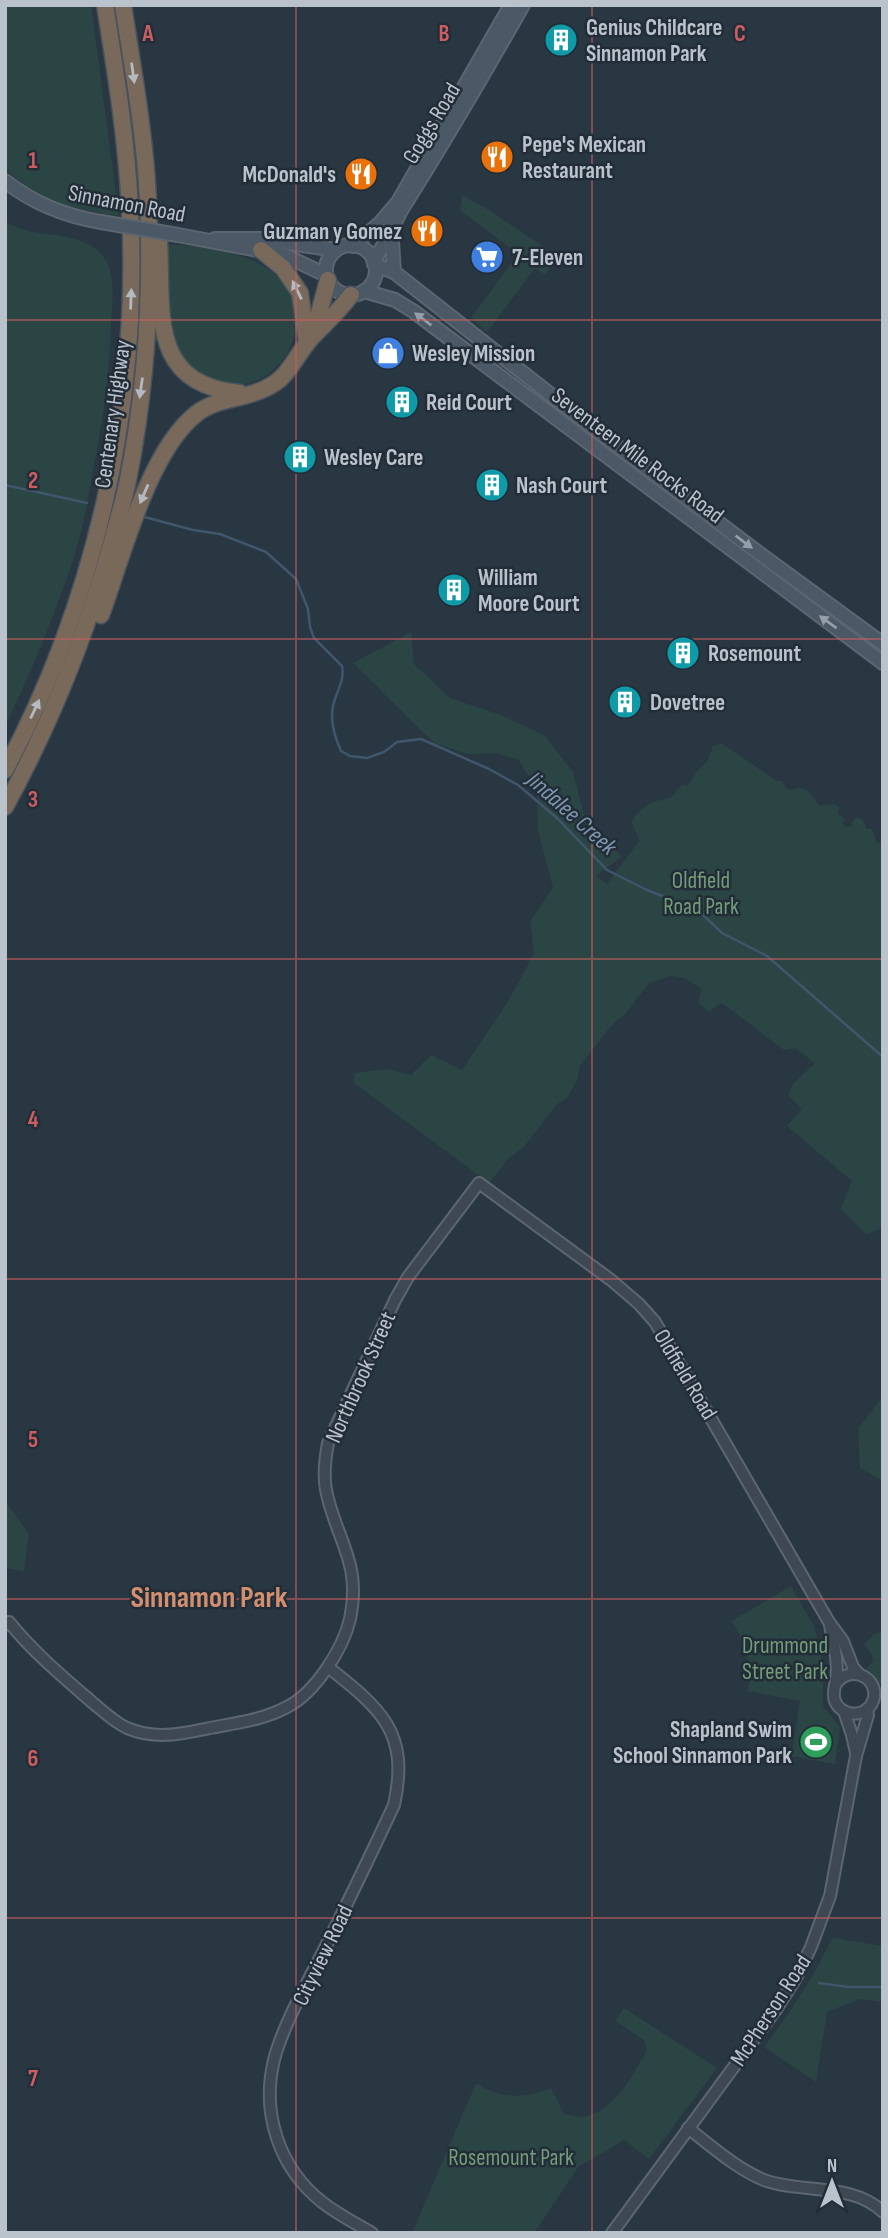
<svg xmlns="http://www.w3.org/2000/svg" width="888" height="2238" viewBox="0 0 888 2238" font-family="'Sofia Sans Condensed',sans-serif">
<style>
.green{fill:#2b4444}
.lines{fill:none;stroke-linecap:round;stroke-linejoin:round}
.stream{stroke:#40566b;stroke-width:2.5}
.tertiary-casing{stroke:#5b6670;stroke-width:14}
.secondary-casing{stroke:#5b6670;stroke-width:16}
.motorway-casing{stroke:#48535d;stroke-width:19}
.tertiary{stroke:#3d4853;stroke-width:10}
.secondary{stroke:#4b5865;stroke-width:12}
.motorway{stroke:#78695b;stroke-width:16}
.secondary-bridge-casing{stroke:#5b6670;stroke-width:16;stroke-linecap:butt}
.secondary-bridge{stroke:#4b5865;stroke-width:12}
.oneway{fill:#b3bac1}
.oneway2{fill:#939ea8}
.grid{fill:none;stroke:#cc5e61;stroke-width:2;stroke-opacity:0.55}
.labels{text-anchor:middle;stroke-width:5;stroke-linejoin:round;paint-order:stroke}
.poi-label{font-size:23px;font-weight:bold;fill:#bac3cc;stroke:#222d38;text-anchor:start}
.street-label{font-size:23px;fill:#bac3cc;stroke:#222d38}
.park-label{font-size:23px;fill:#739c78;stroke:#222d38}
.water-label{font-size:24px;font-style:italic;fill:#7d96ad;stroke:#222d38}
.district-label{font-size:30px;font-weight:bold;fill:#d28f70;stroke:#222d38}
.grid-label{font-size:23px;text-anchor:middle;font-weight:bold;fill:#cc5e61;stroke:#222d38;stroke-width:5;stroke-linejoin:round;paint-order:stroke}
</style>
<rect width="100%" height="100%" fill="#293743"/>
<!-- green -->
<g class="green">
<path d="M5 5H91L119 216C78 211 35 199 5 168Z"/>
<polygon points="462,195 489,210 557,256 545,275 535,268 487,332 471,318 518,254 460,210"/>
<path d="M5 221C11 224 18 228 24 230 51 237 84 233 103 256 118 275 111 307 111 329 109 379 102 427 92 476 87 502 83 529 75 554 56 612 32 671 5 726Z"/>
<path d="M165 244C196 245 247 252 272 272 330 318 273 410 209 378 197 372 187 365 181 354 166 326 168 275 165 244Z"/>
<path d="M411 632 414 664 450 698 501 715 545 736 573 772 587 827 622 856 596 876 607 884 640 840 631 822C642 806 653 800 671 798L682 784 687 786 698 770 707 762 713 746 721 743 777 781H782L786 788C797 792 787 790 797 788 809 787 813 798 819 805L834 804 839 807 838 814 845 819 842 823 846 827 851 826 855 818 858 817 865 823 866 829H872L877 843 883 842V1228L866 1234 841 1209 852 1181 787 1126 802 1109 788 1096 793 1084 815 1063 795 1048 784 1050 722 1003 708 1012 698 1002 701 988 684 978 671 976 649 983 625 1014 611 1026 580 1066 577 1080 568 1097 556 1105 524 1147 509 1158 489 1183 353 1082 355 1073 387 1069 411 1075 431 1055 462 1070 507 1003 534 954 530 921 553 888 538 831 537 790 519 760 496 753 468 754 434 743 353 663Z"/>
<polygon points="883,1396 883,1481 860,1468 858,1429"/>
<polygon points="5,1501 29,1534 24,1571 5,1568"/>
<path d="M791 1586 814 1626 823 1664V1706L840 1727 835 1764 791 1756 800 1701 748 1691C751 1662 747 1646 732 1621Z"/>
<polygon points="883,1632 883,1679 879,1687 862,1673 873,1661 871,1653 864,1645 874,1634"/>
<path d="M832 1938 883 1946V2002L860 1999 827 2012 816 2082 764 2047C791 2012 813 1978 832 1938Z"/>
<path d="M624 2008 717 2068 649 2159 624 2140 578 2167 534 2233H412L476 2083C501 2099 523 2099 551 2088L564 2114C571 2115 581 2118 587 2116 616 2109 633 2074 647 2050L644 2040 615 2021Z"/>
</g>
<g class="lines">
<!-- stream -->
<g class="stream">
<polyline points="5,485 87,503"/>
<path d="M141 516 193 530 220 534 266 552 296 579 308 609 310 627 314 638 342 666C345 681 336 692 333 706 330 721 335 738 341 751L350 756 367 758 384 752 397 742 421 739 489 769 518 785 557 818 607 870 647 890 698 910 722 933 767 956 883 1057"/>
<polyline points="819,1983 848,1987 883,1987"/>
</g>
<defs>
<g id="tertiary">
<path d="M5 1625 9 1622C34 1653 63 1677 93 1703 104 1712 114 1722 127 1728 155 1740 181 1734 210 1728 236 1723 263 1720 287 1707 315 1693 343 1649 350 1619 362 1562 336 1540 326 1490 323 1474 325 1459 328 1443L395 1300 408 1277 479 1183 611 1280 639 1304 655 1322 829 1622 843 1641 853 1667 859 1674"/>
<path d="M830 1625C833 1642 839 1662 836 1680 835 1687 832 1694 835 1701 841 1716 862 1718 871 1705 885 1682 852 1660 835 1685"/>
<path d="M328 1667C381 1709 410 1732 394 1805 372 1852 350 1898 327 1944 310 1978 283 2024 274 2060 261 2113 279 2168 322 2202 337 2214 355 2223 372 2233"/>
<polyline points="844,1711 852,1735 856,1753"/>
<path d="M688 2128C711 2146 737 2169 764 2180 802 2194 852 2182 883 2212"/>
<polyline points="612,2233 777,2008 796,1978 811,1947 830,1896 856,1756 868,1715 867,1709"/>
</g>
<g id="secondary">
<path d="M5 181C34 204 65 216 101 222"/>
<polyline points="391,227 394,272"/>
<polyline points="178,235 284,255 326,275"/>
<polyline points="215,239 262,239 336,250"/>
<circle cx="351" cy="270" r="25"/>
<polyline points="353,246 380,223 398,202 511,5"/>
<path d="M373 260C385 248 393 224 402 209 444 142 484 74 523 5"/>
<polyline points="374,264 394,272 592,427 756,551 883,644"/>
<polyline points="364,291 395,300 413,311 883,663"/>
</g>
<g id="motorway">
<path d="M159 241C163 313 148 384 240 393"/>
<polyline points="261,250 283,268 300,293 307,343"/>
<polyline points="313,335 328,280"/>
<path d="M101 615C122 558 148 452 196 414 217 397 247 400 270 386 291 375 298 350 315 334 327 322 340 310 351 295"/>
<path d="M5 770C96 600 140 403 130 211 127 142 116 74 105 5"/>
<path d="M5 807C52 721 86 636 112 542 117 521 124 501 128 480 146 389 152 293 148 200 145 135 133 70 123 5"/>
</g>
</defs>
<!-- tertiary casing -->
<use href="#tertiary" class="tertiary-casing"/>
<!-- secondary casing -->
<use href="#secondary" class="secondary-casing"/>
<!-- motorway casing -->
<use href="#motorway" class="motorway-casing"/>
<!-- tertiary -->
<use href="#tertiary" class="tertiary"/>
<!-- secondary -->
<use href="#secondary" class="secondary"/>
<!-- motorway -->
<use href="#motorway" class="motorway"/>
<defs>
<polyline id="secondary-bridge" points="101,222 178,235"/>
</defs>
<!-- secondary-bridge casing -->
<use href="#secondary-bridge" class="secondary-bridge-casing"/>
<!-- secondary-bridge -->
<use href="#secondary-bridge" class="secondary-bridge"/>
</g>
<!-- one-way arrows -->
<defs><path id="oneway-solid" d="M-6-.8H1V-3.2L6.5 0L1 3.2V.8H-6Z" transform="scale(1.75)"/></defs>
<g class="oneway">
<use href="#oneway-solid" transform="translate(133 73) rotate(82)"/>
<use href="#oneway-solid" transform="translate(297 290) rotate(-116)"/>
<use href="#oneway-solid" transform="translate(131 299) rotate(-88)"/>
<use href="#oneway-solid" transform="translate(141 388) rotate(98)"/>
<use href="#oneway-solid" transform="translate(144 494) rotate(113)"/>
<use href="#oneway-solid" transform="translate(35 709) rotate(-65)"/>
</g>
<g class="oneway2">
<use href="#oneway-solid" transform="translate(423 319) rotate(-143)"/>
<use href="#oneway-solid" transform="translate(744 542) rotate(37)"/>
<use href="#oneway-solid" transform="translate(828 622) rotate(-144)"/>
</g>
<!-- grid -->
<path class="grid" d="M296 5V2233M592 5V2233M5 320H883M5 639H883M5 959H883M5 1279H883M5 1599H883M5 1918H883"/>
<!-- icons -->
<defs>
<symbol id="building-disc" viewBox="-11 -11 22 22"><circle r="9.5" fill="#0f9aa8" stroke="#222d38"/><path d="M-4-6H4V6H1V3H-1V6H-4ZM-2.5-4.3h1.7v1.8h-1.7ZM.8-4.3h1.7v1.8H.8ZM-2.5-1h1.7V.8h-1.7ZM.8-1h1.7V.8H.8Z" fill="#fff"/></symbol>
<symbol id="restaurant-disc" viewBox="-11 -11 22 22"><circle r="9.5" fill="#e8710a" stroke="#222d38"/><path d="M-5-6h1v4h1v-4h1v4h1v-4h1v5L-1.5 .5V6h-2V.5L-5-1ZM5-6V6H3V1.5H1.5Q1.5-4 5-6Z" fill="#fff"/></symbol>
<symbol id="supermarket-disc" viewBox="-11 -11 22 22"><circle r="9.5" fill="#3f7fe0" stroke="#222d38"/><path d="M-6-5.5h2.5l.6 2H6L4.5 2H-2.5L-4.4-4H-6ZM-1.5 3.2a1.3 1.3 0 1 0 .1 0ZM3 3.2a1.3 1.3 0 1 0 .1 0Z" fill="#fff"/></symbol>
<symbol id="shop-disc" viewBox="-11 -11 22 22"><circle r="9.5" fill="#3f7fe0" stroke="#222d38"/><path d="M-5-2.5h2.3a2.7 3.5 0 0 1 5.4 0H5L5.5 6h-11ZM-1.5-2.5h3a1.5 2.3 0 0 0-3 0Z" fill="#fff"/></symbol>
<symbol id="stadium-disc" viewBox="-11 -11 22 22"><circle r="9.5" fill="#2e9e5b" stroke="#222d38"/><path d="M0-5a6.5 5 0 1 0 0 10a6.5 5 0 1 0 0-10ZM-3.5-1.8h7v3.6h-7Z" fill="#fff"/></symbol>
</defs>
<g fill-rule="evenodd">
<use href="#building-disc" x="542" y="21" width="38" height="38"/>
<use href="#restaurant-disc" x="478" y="138" width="38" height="38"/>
<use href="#restaurant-disc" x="342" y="155" width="38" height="38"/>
<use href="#restaurant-disc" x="408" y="212" width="38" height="38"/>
<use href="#supermarket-disc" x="468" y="238" width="38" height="38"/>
<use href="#shop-disc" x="369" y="334" width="38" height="38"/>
<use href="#building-disc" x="383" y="383" width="38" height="38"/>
<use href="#building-disc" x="281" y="438" width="38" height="38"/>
<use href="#building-disc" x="473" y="466" width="38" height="38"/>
<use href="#building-disc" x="435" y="571" width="38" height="38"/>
<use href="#building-disc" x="664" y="634" width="38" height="38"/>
<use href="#building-disc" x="606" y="683" width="38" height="38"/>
<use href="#stadium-disc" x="797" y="1723" width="38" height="38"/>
</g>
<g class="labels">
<!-- poi labels -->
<g class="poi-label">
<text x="586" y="35">Genius Childcare<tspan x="586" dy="26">Sinnamon Park</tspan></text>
<text x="522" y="152">Pepe's Mexican<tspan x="522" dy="26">Restaurant</tspan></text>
<text x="336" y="182" text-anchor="end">McDonald's</text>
<text x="402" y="239" text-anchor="end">Guzman y Gomez</text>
<text x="512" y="265">7-Eleven</text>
<text x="412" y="361">Wesley Mission</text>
<text x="426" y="410">Reid Court</text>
<text x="324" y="465">Wesley Care</text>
<text x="516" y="493">Nash Court</text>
<text x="478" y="585">William<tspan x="478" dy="26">Moore Court</tspan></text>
<text x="708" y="661">Rosemount</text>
<text x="650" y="710">Dovetree</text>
<text x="792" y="1737" text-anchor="end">Shapland Swim<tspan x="792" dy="26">School Sinnamon Park</tspan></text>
</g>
<!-- street labels -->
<g class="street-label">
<text transform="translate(431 123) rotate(-59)" y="8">Goggs Road</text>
<text transform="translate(127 203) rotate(11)" y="8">Sinnamon Road</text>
<text transform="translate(112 414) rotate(-82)" y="8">Centenary Highway</text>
<text transform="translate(638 455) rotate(37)" y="8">Seventeen Mile Rocks Road</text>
<text transform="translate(686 1374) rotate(59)" y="8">Oldfield Road</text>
<text transform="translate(360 1377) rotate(-66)" y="8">Northbrook Street</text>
<text transform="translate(322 1955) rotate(-64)" y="8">Cityview Road</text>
<text transform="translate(770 2010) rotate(-57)" y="8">McPherson Road</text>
</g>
<!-- park labels -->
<g class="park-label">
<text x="701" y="888">Oldfield<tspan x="701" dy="26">Road Park</tspan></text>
<text x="785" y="1653">Drummond<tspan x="785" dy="26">Street Park</tspan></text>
<text x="511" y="2165">Rosemount Park</text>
</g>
<!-- water labels -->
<g class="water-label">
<text transform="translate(572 813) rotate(42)" y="8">Jindalee Creek</text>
</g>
<!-- district labels -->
<g class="district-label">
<text x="209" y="1607">Sinnamon Park</text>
</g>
</g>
<g class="grid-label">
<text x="148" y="41">A</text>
<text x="444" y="41">B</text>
<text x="740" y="41">C</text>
<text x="33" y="168">1</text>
<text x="33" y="488">2</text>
<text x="33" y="807">3</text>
<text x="33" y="1127">4</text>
<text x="33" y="1447">5</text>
<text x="33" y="1766">6</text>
<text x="33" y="2086">7</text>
</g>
<!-- border -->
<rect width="888" height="2238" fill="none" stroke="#bac3cc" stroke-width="14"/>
<!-- north arrow -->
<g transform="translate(832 2182)" stroke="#222d38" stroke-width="5" paint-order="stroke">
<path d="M0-5L12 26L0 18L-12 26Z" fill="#bac3cc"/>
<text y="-10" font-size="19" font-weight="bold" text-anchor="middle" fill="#bac3cc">N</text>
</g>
</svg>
